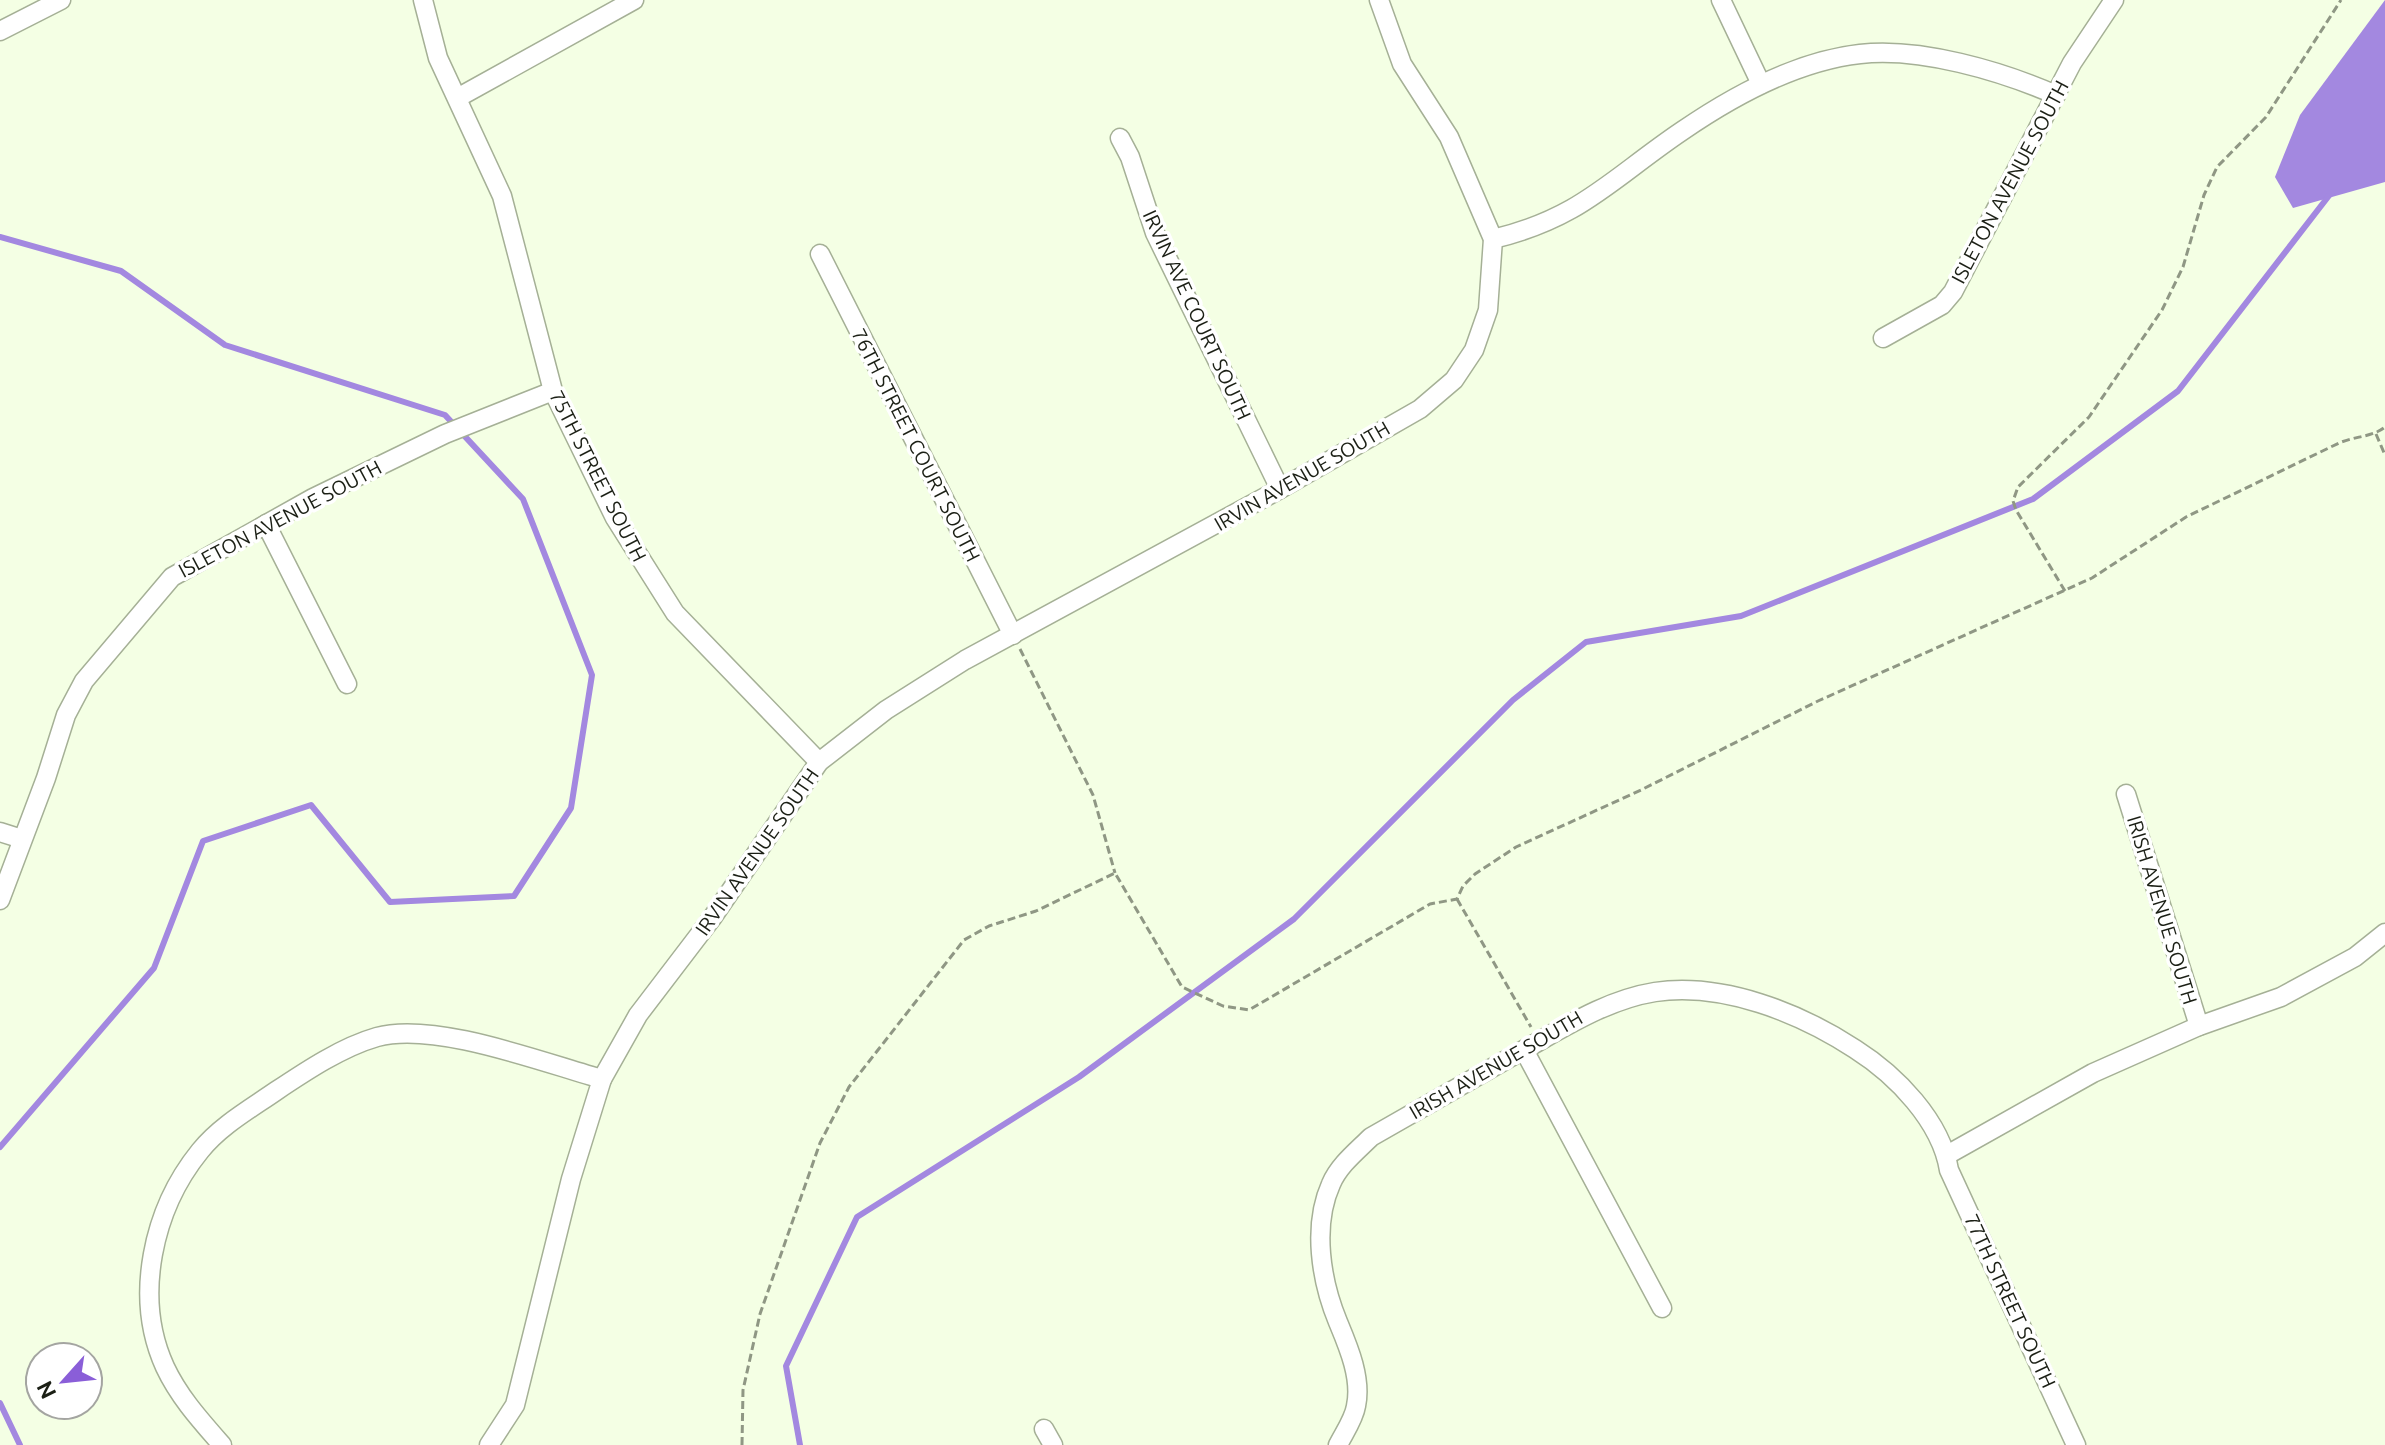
<svg xmlns="http://www.w3.org/2000/svg" width="2385" height="1445" viewBox="0 0 2385 1445" font-family="Ubuntu,sans-serif">
<style>
.water{fill:#a388e0}
.lines{fill:none;stroke-linecap:round;stroke-linejoin:round}
.stream{stroke:#a388e0;stroke-width:6}
.minor-casing{stroke:#a5b096;stroke-width:21}
.path{stroke:#8f9784;stroke-width:3;stroke-dasharray:8 4;stroke-linecap:butt}
.minor{stroke:#fff;stroke-width:18}
.labels{text-anchor:middle;stroke-width:7;stroke-linejoin:round;paint-order:stroke}
.street-label{font-size:20px;fill:#1b1f15;stroke:#fff}
</style>
<rect width="100%" height="100%" fill="#f4ffe4"/>
<!-- water -->
<polygon class="water" points="2385,0 2385,182 2293,208 2275,177 2300,115"/>
<g class="lines">
<!-- stream -->
<g class="stream">
<polyline points="0,237 121,271 225,345 445,415 523,499 592,675 571,808 514,896 390,902 311,805 203,841 154,968 0,1147"/>
<polyline points="0,1403 20,1445"/>
<polyline points="800,1445 786,1366 857,1217 1079,1077 1294,919 1513,700 1586,642 1741,616 2033,499 2178,391 2331,193"/>
</g>
<defs>
<g id="minor">
<polyline points="423,0 438,58 502,196 553,391 615,518 675,613 819,762"/>
<polyline points="1721,0 1761,84"/>
<polyline points="0,31 61,0"/>
<polyline points="459,97 634,0"/>
<polyline points="1120,138 1130,157 1155,233 1280,489"/>
<path d="M1493 239C1581 218 1611 179 1682 131 1733 96 1797 61 1860 54 1920 47 2001 71 2056 95"/>
<polyline points="820,254 1013,635"/>
<polyline points="1883,338 1942,305 1953,292 2072,63 2114,0"/>
<polyline points="266,524 347,684"/>
<polyline points="2126,794 2199,1026"/>
<polyline points="0,832 22,839"/>
<polyline points="0,900 46,778 66,715 84,681 172,577 313,498 445,434 553,391"/>
<polyline points="1524,1050 1662,1308"/>
<polyline points="602,1079 638,1015 712,918 819,762 886,710 965,660 1280,489 1420,409 1454,380 1474,350 1488,310 1493,239 1449,137 1402,64 1379,0"/>
<polyline points="1947,1155 2093,1073 2199,1026 2281,997 2355,957 2385,933"/>
<polyline points="1044,1429 1053,1445"/>
<path d="M222 1445C201 1421 179 1397 165 1367 133 1297 153 1209 200 1151 220 1126 250 1109 276 1091 306 1071 342 1047 377 1037 435 1021 544 1063 602 1079L571 1179 515 1405 489 1445"/>
<path d="M1338 1445C1344 1433 1354 1419 1356 1406 1362 1378 1348 1346 1338 1322 1321 1281 1312 1226 1331 1184 1339 1165 1357 1151 1371 1137 1420 1109 1469 1081 1518 1053 1562 1029 1605 1000 1655 992 1723 982 1800 1013 1855 1049 1896 1075 1941 1121 1949 1170L2076 1445"/>
</g>
</defs>
<!-- minor casing -->
<use href="#minor" class="minor-casing"/>
<!-- path -->
<g class="path">
<polyline points="2376,434 2385,455"/>
<polyline points="2065,591 2016,510 2013,501 2018,487 2089,417 2162,310 2183,267 2204,195 2217,167 2266,117 2341,0"/>
<polyline points="1020,649 1093,795 1115,873"/>
<polyline points="1457,899 1531,1027"/>
<path d="M742 1445 743 1390 760 1314 820 1143 849 1087 964 940 989 926 1036 911 1115 873 1182 987 1223 1006 1249 1010 1430 904 1457 899 1463 886 1475 874 1516 847 1641 790 1818 701 2092 578 2186 517 2339 443C2355 436 2373 437 2385 427"/>
</g>
<!-- minor -->
<use href="#minor" class="minor"/>
</g>
<g class="labels">
<!-- street labels -->
<g class="street-label">
<text transform="translate(2010 182) rotate(-62)" y="7">ISLETON AVENUE SOUTH</text>
<text transform="translate(1197 315) rotate(65)" y="7">IRVIN AVE COURT SOUTH</text>
<text transform="translate(916 445) rotate(63)" y="7">76TH STREET COURT SOUTH</text>
<text transform="translate(598 476) rotate(63)" y="7">75TH STREET SOUTH</text>
<text transform="translate(1302 476) rotate(-30)" y="7">IRVIN AVENUE SOUTH</text>
<text transform="translate(280 519) rotate(-28)" y="7">ISLETON AVENUE SOUTH</text>
<text transform="translate(757 852) rotate(-55)" y="7">IRVIN AVENUE SOUTH</text>
<text transform="translate(2162 910) rotate(73)" y="7">IRISH AVENUE SOUTH</text>
<text transform="translate(1496 1065) rotate(-30)" y="7">IRISH AVENUE SOUTH</text>
<text transform="translate(2010 1301) rotate(65)" y="7">77TH STREET SOUTH</text>
</g>
</g>
<!-- north arrow -->
<g transform="translate(64 1381) rotate(243)"><circle r="38" fill="#ffffff" stroke="#a4a5a1" stroke-width="2"/>
<path d="M0-6L14 30L0 20L-14 30Z" fill="#8a5ed8"/>
<text y="-12" font-size="22" font-weight="bold" text-anchor="middle" fill="#1b1f15">N</text>
</g>
</svg>
